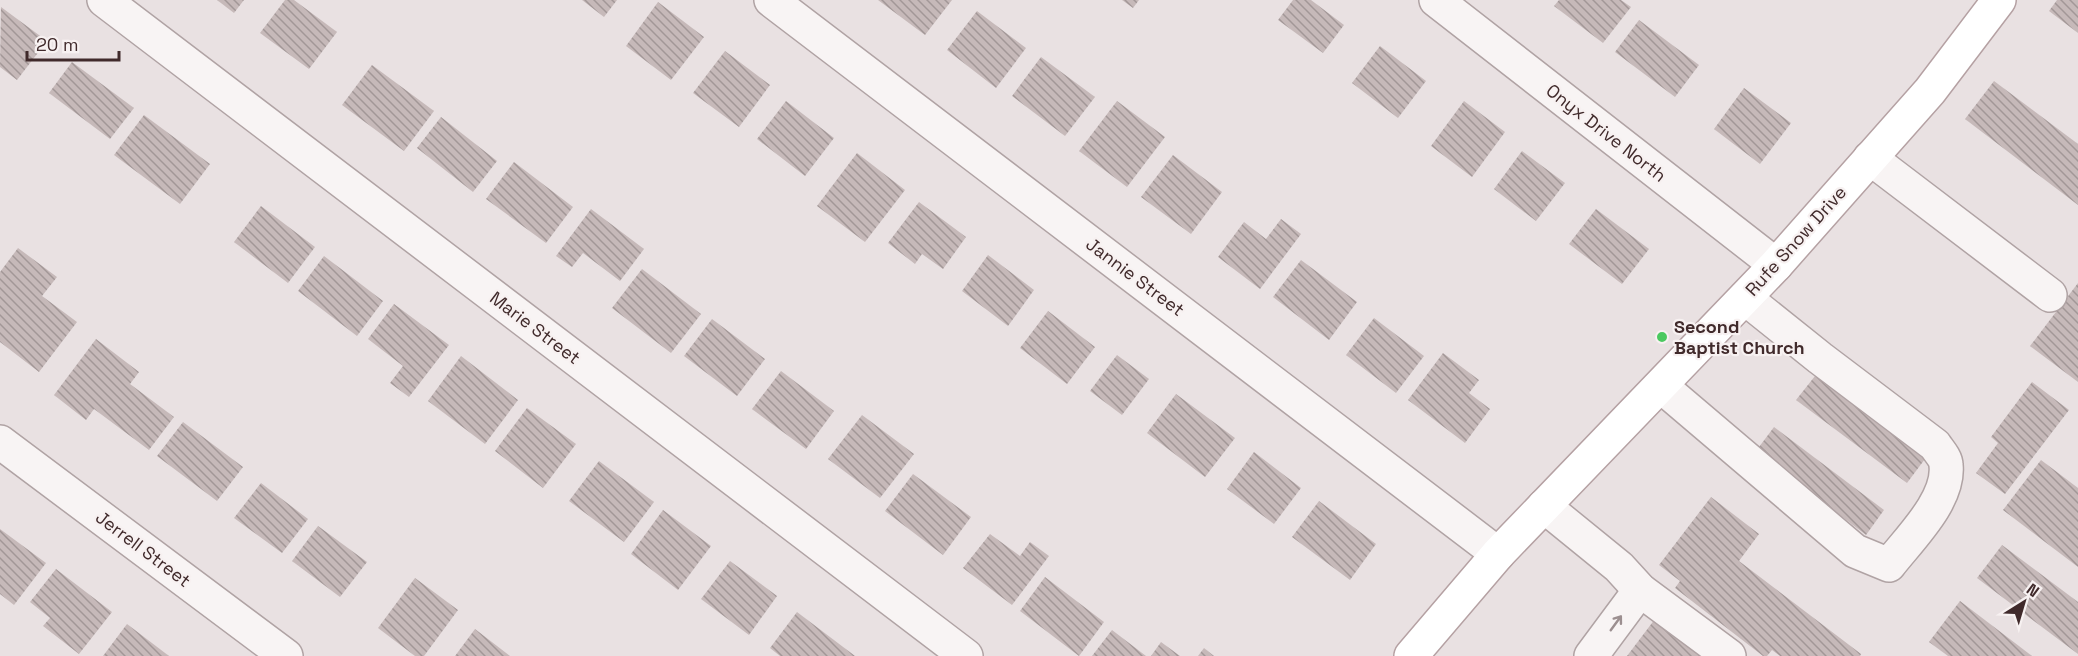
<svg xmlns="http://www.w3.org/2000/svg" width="2078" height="656" viewBox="0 0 2078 656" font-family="'Space Grotesk',sans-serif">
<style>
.building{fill:url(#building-back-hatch)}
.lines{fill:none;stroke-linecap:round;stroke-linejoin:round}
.minor-casing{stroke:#b0a3a4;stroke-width:36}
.major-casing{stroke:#b5a1a3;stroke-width:36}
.minor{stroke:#f8f4f4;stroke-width:33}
.major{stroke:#fff;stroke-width:33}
.oneway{stroke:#9c8f90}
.poi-dot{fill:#4bc960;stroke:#f7f1f1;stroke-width:2}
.labels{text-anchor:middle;stroke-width:4.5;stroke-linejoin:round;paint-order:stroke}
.street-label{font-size:18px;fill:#402a2b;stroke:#f7f1f1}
.poi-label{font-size:18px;font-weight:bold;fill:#402a2b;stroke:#f7f1f1;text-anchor:start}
</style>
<defs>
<pattern id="building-back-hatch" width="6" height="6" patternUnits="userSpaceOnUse" patternTransform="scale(1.5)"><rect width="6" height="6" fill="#c6b9b9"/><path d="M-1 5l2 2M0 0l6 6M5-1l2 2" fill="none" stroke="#a29797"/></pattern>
</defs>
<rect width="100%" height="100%" fill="#e9e1e2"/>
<!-- building -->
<g class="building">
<polygon points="217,0 244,0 234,13"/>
<polygon points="285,0 294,0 337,32 309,69 260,33"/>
<polygon points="582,0 617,0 604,17"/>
<polygon points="878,0 952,0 925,35"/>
<polygon points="1122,0 1139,0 1133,8"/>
<polygon points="1293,0 1311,0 1344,25 1323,53 1278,20"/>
<polygon points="1559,0 1621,0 1631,7 1603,43 1554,6"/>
<polygon points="2057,0 2078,0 2078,33 2049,11"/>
<polygon points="658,2 704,37 671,80 626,46"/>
<polygon points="1,7 47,41 17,80 0,67"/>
<polygon points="977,11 1026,48 996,88 947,50"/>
<polygon points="1639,20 1699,65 1675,97 1615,52"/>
<polygon points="1380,46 1426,81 1398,118 1352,83"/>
<polygon points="725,51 770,85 739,127 693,93"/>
<polygon points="1041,57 1095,97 1065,136 1012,96"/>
<polygon points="72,62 134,108 110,139 49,93"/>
<polygon points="372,65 434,111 404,151 342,105"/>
<polygon points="1994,81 2078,144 2078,205 1965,119"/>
<polygon points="1744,88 1791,123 1760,164 1714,129"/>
<polygon points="786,101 834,138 805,176 757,139"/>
<polygon points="1117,101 1165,137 1127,187 1079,151"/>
<polygon points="1464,101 1505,132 1472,177 1431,146"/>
<polygon points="144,115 210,164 180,204 114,155"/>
<polygon points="441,117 497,161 473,192 417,148"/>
<polygon points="1522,151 1565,183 1536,221 1494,189"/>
<polygon points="857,153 905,190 865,242 817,206"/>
<polygon points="1173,155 1222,192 1191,234 1141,197"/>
<polygon points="514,162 573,207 546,243 486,199"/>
<polygon points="919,202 966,237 943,269 922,254 915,264 888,243"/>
<polygon points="261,206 315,247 288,283 234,242"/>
<polygon points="591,209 644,249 620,281 583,253 572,267 556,256"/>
<polygon points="1596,209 1649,249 1622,284 1569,244"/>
<polygon points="1281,219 1301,234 1260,289 1218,257 1244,222 1266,239"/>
<polygon points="18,248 57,277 42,296 77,322 39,372 0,342 0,272"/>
<polygon points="988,255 1034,290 1008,326 962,291"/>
<polygon points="324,256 383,301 357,336 298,291"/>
<polygon points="1301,260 1357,302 1329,340 1273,297"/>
<polygon points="642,269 701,314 671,353 612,308"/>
<polygon points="2078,283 2078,382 2030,346"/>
<polygon points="394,304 449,345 409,397 390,383 403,366 368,339"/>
<polygon points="1048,311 1095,347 1067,384 1020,348"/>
<polygon points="1374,318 1424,356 1396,393 1346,355"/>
<polygon points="712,319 765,359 737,396 684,356"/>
<polygon points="96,339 139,372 130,384 174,417 149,450 94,409 86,420 54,395"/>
<polygon points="1443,353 1479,380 1469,393 1490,409 1465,443 1408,400"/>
<polygon points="1117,355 1149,379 1122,415 1090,391"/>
<polygon points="461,356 518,400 485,444 428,401"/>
<polygon points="781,371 834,411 806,449 752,409"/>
<polygon points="1815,376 1925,459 1907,483 1796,400"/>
<polygon points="2032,382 2069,410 2005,494 1976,473 1998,443 1991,437"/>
<polygon points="1176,394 1235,438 1205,477 1147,433"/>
<polygon points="527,408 576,444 543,488 495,451"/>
<polygon points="862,415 914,454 880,498 828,459"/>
<polygon points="183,422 243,467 217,501 157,456"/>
<polygon points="1774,427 1884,510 1866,535 1756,451"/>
<polygon points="1254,452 1301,488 1274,524 1227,489"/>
<polygon points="2041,460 2078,488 2078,567 2003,510"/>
<polygon points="599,461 654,502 624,542 569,501"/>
<polygon points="913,474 971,517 943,555 885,511"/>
<polygon points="261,483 308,519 282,553 234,518"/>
<polygon points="1711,497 1759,534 1739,561 1861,654 1860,656 1780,656 1772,650 1767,656 1763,656 1675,588 1680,581 1659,565"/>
<polygon points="1319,501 1376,544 1350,580 1292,537"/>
<polygon points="663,510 711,546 678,590 631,554"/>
<polygon points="318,526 367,562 340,597 292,561"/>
<polygon points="0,529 46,563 14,605 0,594"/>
<polygon points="990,534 1020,556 1030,542 1049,556 1012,605 963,568"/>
<polygon points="2002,545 2078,602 2078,654 1977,578"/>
<polygon points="730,561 777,596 749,635 701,599"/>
<polygon points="56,569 112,612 79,654 43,626 50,618 30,602"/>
<polygon points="1045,577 1104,622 1079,656 1020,611"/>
<polygon points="415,578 458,610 424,656 415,656 378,628"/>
<polygon points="1960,601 2032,656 1948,656 1929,642"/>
<polygon points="797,612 855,656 780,656 770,648"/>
<polygon points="1655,619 1704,656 1627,656"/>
<polygon points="127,624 169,656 103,656"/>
<polygon points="475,629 510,656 455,656"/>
<polygon points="1112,630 1146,656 1092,656"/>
<polygon points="1161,642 1180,656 1151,656"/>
<polygon points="1204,648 1214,656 1198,656"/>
</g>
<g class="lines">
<defs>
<g id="minor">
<polyline points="104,0 966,656"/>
<polyline points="771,0 1498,554"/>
<polyline points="1436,0 1776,265"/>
<polyline points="1870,158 2050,295"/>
<path d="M1661 386 1855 551 1889 565C1909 539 1950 500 1946 465 1946 458 1938 450 1935 445L1820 358 1745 298"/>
<polyline points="0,442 286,656"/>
<polyline points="1544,506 1619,567 1640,590 1729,656"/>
<polyline points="1591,656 1640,590"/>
</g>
<polyline id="major" points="1411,656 1498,554 1776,265 1930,91 1999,0"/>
</defs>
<!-- minor casing -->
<use href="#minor" class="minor-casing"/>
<!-- major casing -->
<use href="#major" class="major-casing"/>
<!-- minor -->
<use href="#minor" class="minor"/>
<!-- major -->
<use href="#major" class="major"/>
</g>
<!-- one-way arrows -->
<defs><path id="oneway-shaft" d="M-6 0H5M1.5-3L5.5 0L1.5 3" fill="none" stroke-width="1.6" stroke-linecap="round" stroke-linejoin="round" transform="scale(1.5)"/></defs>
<use class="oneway" href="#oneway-shaft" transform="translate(1616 623) rotate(-54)"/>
<!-- markers -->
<circle class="poi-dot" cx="1662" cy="337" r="6"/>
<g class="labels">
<!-- street labels -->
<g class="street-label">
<text transform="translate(1606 133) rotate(38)" y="6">Onyx Drive North</text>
<text transform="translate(1796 241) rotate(-48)" y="6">Rufe Snow Drive</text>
<text transform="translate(1135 277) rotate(37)" y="6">Jannie Street</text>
<text transform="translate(535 328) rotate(37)" y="6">Marie Street</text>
<text transform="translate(143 549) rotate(37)" y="6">Jerrell Street</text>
</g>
<!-- poi labels -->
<g class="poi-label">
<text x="1674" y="333">Second<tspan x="1674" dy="21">Baptist Church</tspan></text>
</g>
</g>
<!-- north arrow -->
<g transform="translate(2024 602) rotate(37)" stroke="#f7f1f1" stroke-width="4.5" paint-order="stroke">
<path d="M0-4.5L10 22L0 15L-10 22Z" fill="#402a2b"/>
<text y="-9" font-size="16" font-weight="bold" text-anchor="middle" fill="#402a2b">N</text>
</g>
<!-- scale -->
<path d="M27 51v9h92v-9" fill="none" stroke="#402a2b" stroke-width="3"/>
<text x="36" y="51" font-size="18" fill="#402a2b" stroke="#f7f1f1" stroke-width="4.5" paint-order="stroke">20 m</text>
</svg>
